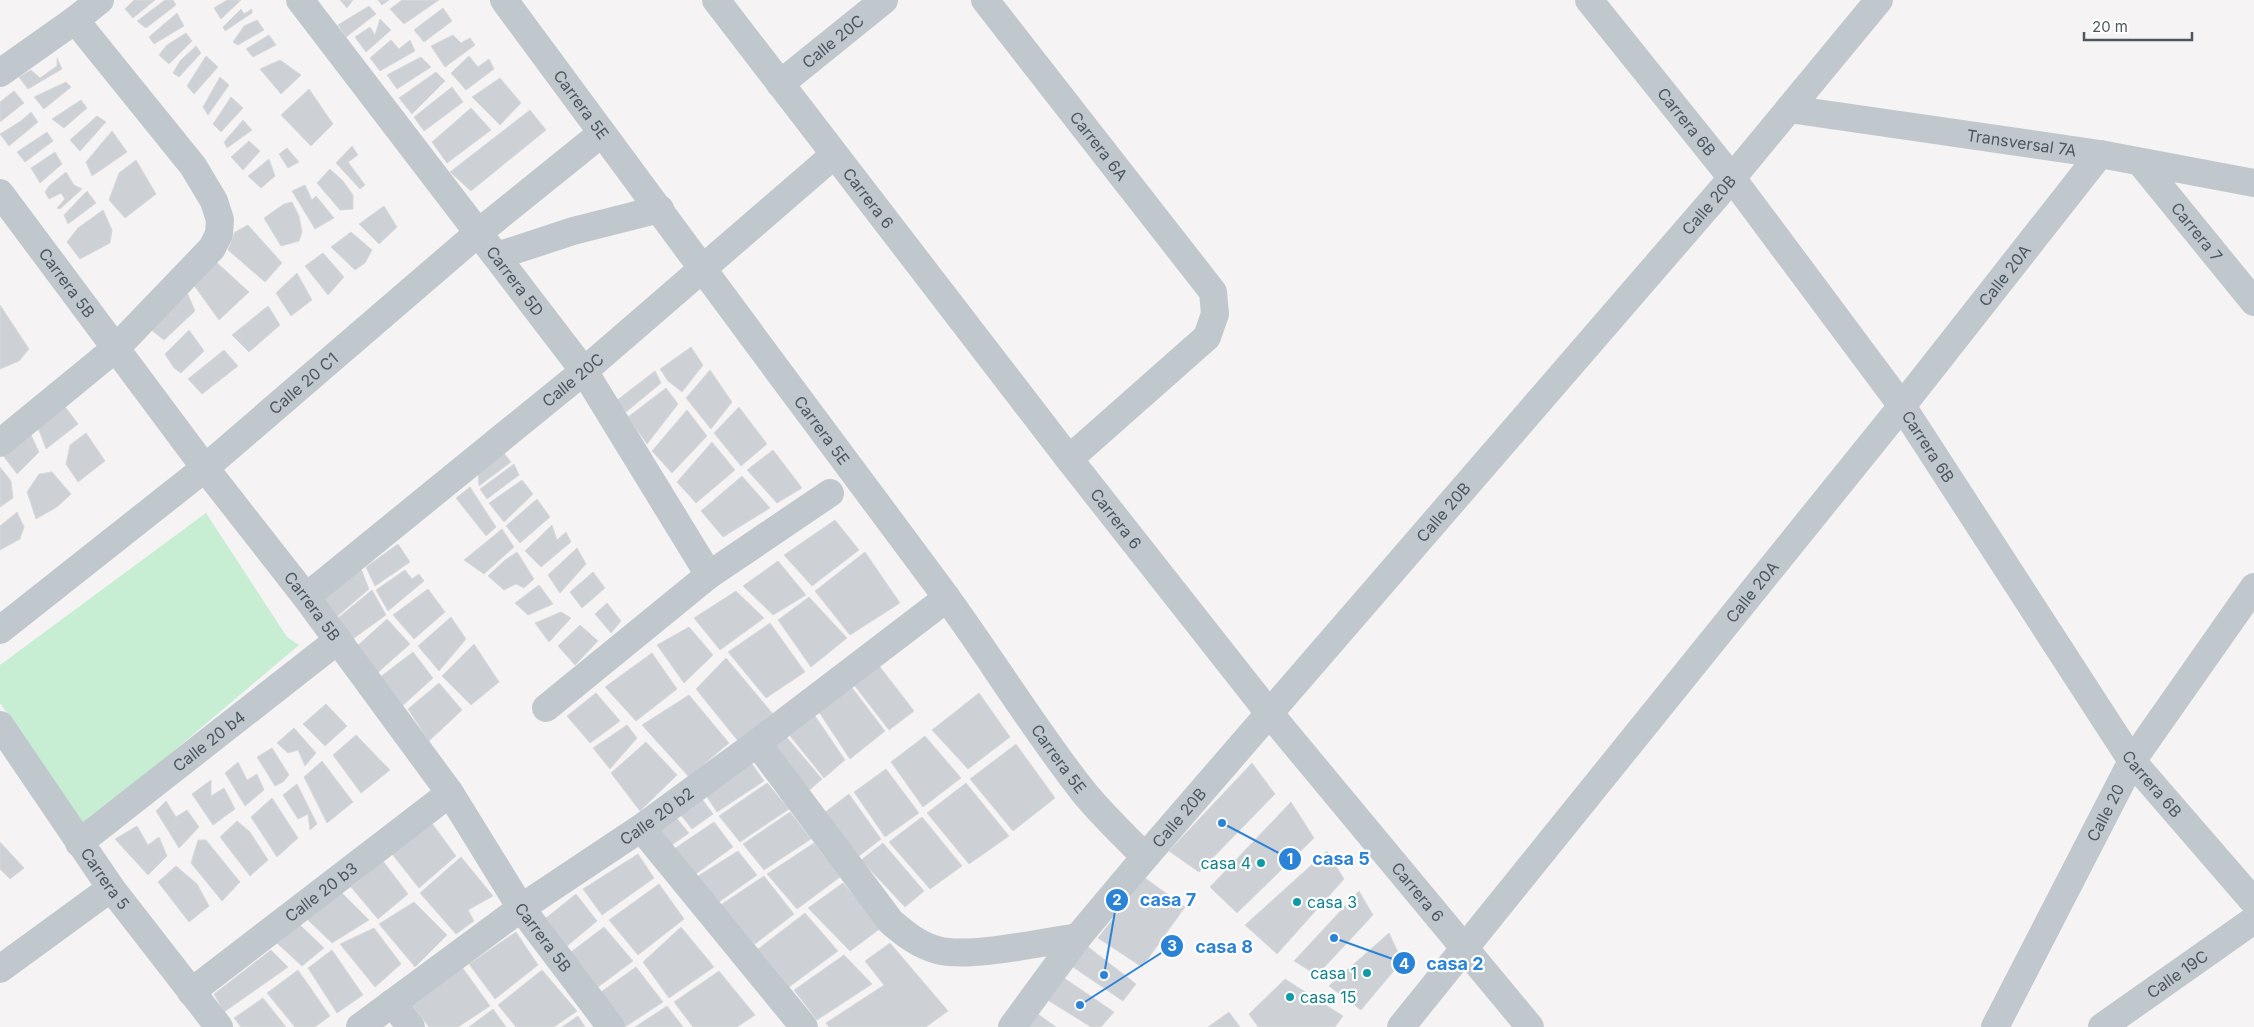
<svg xmlns="http://www.w3.org/2000/svg" width="2254" height="1027" viewBox="0 0 2254 1027" font-family="Inter,sans-serif">
<style>
.green{fill:#c7edd3}
.building{fill:#cdd0d4;stroke:#d7dadd}
.lines{fill:none;stroke-linecap:round;stroke-linejoin:round}
.street{stroke:#c0c8ce;stroke-width:28}
.culture-dot{fill:#0f9aa8;stroke:#fff;stroke-width:2}
.labels{text-anchor:middle;stroke-width:4.5;stroke-linejoin:round;paint-order:stroke}
.street-label{font-size:16px;fill:#4c575f;stroke:#fff}
.culture-label{font-size:16px;fill:#0d838f;stroke:#fff;text-anchor:end}
.leader{fill:none;stroke:#2b83d7;stroke-width:2}
.callout-dot{fill:#2b83d7;stroke:#fff;stroke-width:2}
.mark-label{font-size:15px;text-anchor:middle;font-weight:bold;fill:#fff}
.callout-label{font-size:18px;text-anchor:middle;font-weight:bold;fill:#2b83d7;stroke:#fff;stroke-width:4.5;stroke-linejoin:round;paint-order:stroke}
</style>
<rect width="100%" height="100%" fill="#f5f3f3"/>
<!-- green -->
<polygon class="green" points="206,513 287,637 299,645 85,826 0,703 0,665"/>
<!-- building -->
<g class="building">
<polygon points="134,0 155,0 133,18 125,9"/>
<polygon points="165,0 173,0 176,5 146,28 137,21"/>
<polygon points="227,0 241,0 221,19 214,8"/>
<polygon points="340,0 353,0 347,8"/>
<polygon points="378,0 389,0 382,5"/>
<polygon points="402,0 439,0 404,24 390,9"/>
<polygon points="369,6 376,14 346,37 338,25"/>
<polygon points="443,8 452,21 424,42 414,30"/>
<polygon points="241,9 244,14 252,9 252,13 225,31 223,27"/>
<polygon points="177,13 184,26 154,44 149,37"/>
<polygon points="380,19 391,30 366,52 355,37 370,27 375,35"/>
<polygon points="257,20 264,30 238,45 233,42 244,26"/>
<polygon points="186,33 192,41 169,64 159,55 167,45"/>
<polygon points="269,35 276,45 253,57 246,49"/>
<polygon points="453,35 461,43 470,38 475,45 445,67 431,46"/>
<polygon points="391,40 399,49 410,40 415,51 380,71 370,58"/>
<polygon points="196,46 201,53 179,77 173,73 180,61"/>
<polygon points="206,56 218,67 194,94 187,86"/>
<polygon points="469,56 478,67 489,59 494,69 466,90 451,73"/>
<polygon points="421,57 431,67 397,89 387,75"/>
<polygon points="57,58 62,69 28,89 19,77 31,70 40,78 57,66"/>
<polygon points="280,60 301,75 281,94 260,69"/>
<polygon points="436,72 445,81 412,114 399,98"/>
<polygon points="220,77 229,85 208,115 203,107"/>
<polygon points="500,78 521,103 500,125 472,97"/>
<polygon points="66,82 71,87 44,109 34,97"/>
<polygon points="452,87 463,102 424,131 414,117"/>
<polygon points="309,89 333,124 311,146 281,115"/>
<polygon points="14,91 24,103 0,122 0,102"/>
<polygon points="231,97 243,108 221,132 213,124"/>
<polygon points="81,100 87,108 64,128 52,119"/>
<polygon points="471,108 491,130 447,163 432,142"/>
<polygon points="530,110 546,130 471,191 450,172"/>
<polygon points="31,112 38,122 9,146 0,134 21,121"/>
<polygon points="97,116 106,122 80,151 70,140"/>
<polygon points="243,120 252,130 227,148 224,142"/>
<polygon points="112,131 127,152 92,176 86,162"/>
<polygon points="47,132 53,141 25,162 17,152"/>
<polygon points="249,141 260,151 243,170 231,157"/>
<polygon points="352,146 358,155 348,162 365,185 360,189 336,163"/>
<polygon points="287,148 299,162 288,168 279,154"/>
<polygon points="55,152 62,164 40,183 31,168"/>
<polygon points="269,159 275,176 261,188 248,176"/>
<polygon points="136,160 156,194 125,218 109,200 119,173"/>
<polygon points="330,169 343,181 353,195 353,209 340,210 317,183"/>
<polygon points="66,172 74,185 82,189 60,209 57,208 65,199 61,193 49,199 45,192 49,186"/>
<polygon points="305,185 312,200 316,196 334,218 315,229 292,191"/>
<polygon points="87,191 96,203 68,224 64,215"/>
<polygon points="292,202 299,216 302,232 299,241 281,246 264,218 284,204"/>
<polygon points="384,206 397,227 379,244 359,224"/>
<polygon points="103,210 112,230 110,243 80,259 67,242 78,228"/>
<polygon points="248,225 282,263 265,282 228,250 235,232"/>
<polygon points="351,232 372,250 365,263 355,270 331,247"/>
<polygon points="323,253 344,277 328,295 305,266"/>
<polygon points="215,261 249,292 219,320 191,281"/>
<polygon points="297,273 312,300 291,316 276,293"/>
<polygon points="186,290 195,311 164,340 145,325"/>
<polygon points="0,305 29,349 19,361 0,369"/>
<polygon points="268,306 280,325 249,352 232,335"/>
<polygon points="189,330 204,351 181,373 174,368 165,354"/>
<polygon points="691,347 703,365 682,392 668,381 660,369"/>
<polygon points="224,350 238,366 202,394 188,379"/>
<polygon points="710,370 732,402 711,429 686,398"/>
<polygon points="655,371 661,383 626,412 616,401"/>
<polygon points="666,388 678,404 647,444 628,417"/>
<polygon points="63,404 78,424 46,449 37,425"/>
<polygon points="739,407 767,444 741,466 714,433"/>
<polygon points="687,410 707,436 672,473 652,451"/>
<polygon points="29,431 39,452 17,474 2,454"/>
<polygon points="86,433 105,461 78,482 66,464 70,445"/>
<polygon points="712,442 735,470 696,503 677,482"/>
<polygon points="773,450 802,488 777,503 747,470"/>
<polygon points="504,453 511,462 479,486 478,473"/>
<polygon points="514,464 519,475 487,499 480,489"/>
<polygon points="0,467 11,481 13,498 0,507"/>
<polygon points="52,472 71,494 57,507 36,519 27,492 39,474"/>
<polygon points="742,476 770,508 723,537 701,511"/>
<polygon points="522,480 533,494 504,522 489,503"/>
<polygon points="470,487 496,527 486,536 456,498"/>
<polygon points="537,499 550,517 520,543 506,526"/>
<polygon points="17,512 24,527 20,539 0,550 0,526"/>
<polygon points="835,520 859,550 812,586 784,555"/>
<polygon points="552,525 557,540 566,532 571,542 541,567 525,551"/>
<polygon points="502,529 514,547 484,574 464,560"/>
<polygon points="398,544 410,562 375,586 366,567"/>
<polygon points="577,548 586,564 560,593 548,575"/>
<polygon points="517,552 534,579 524,588 516,584 504,590 488,576 505,560"/>
<polygon points="865,552 900,603 850,635 815,591"/>
<polygon points="778,561 806,595 773,615 743,586"/>
<polygon points="361,569 369,589 334,619 320,602"/>
<polygon points="405,570 412,579 419,574 424,581 388,611 376,590"/>
<polygon points="593,572 605,588 582,608 570,592"/>
<polygon points="539,585 553,604 528,615 515,603"/>
<polygon points="428,589 445,612 414,639 393,615"/>
<polygon points="372,590 386,615 350,641 333,622"/>
<polygon points="736,591 764,618 720,650 694,618"/>
<polygon points="809,597 847,638 811,667 778,620"/>
<polygon points="607,603 621,621 611,633 595,614"/>
<polygon points="561,612 571,618 549,642 535,623"/>
<polygon points="451,617 466,639 439,671 418,646"/>
<polygon points="387,619 410,644 375,675 355,648"/>
<polygon points="770,623 805,672 766,698 728,652"/>
<polygon points="580,625 598,641 575,665 558,646"/>
<polygon points="689,627 713,655 684,683 657,645"/>
<polygon points="474,644 499,682 471,705 442,676"/>
<polygon points="413,652 433,678 401,707 379,678"/>
<polygon points="652,653 677,689 636,721 605,687"/>
<polygon points="726,658 773,714 738,741 696,689"/>
<polygon points="877,663 914,711 889,730 851,681"/>
<polygon points="439,683 462,710 429,741 408,709"/>
<polygon points="850,685 885,731 850,759 817,709"/>
<polygon points="596,693 620,721 590,743 567,716"/>
<polygon points="979,693 1010,737 968,769 932,730"/>
<polygon points="689,695 729,743 689,777 642,725"/>
<polygon points="326,704 347,726 325,746 303,724"/>
<polygon points="813,713 845,760 824,778 787,732"/>
<polygon points="627,725 637,738 610,769 593,748"/>
<polygon points="294,728 316,753 305,766 298,750 288,753 277,743"/>
<polygon points="784,734 822,779 806,793 770,745"/>
<polygon points="356,735 390,770 361,793 333,755"/>
<polygon points="925,736 961,778 923,807 891,762"/>
<polygon points="646,742 677,775 640,811 611,773"/>
<polygon points="1016,744 1055,798 1013,831 970,779"/>
<polygon points="272,748 289,775 283,782 275,786 257,757"/>
<polygon points="748,758 764,781 717,812 703,791"/>
<polygon points="322,761 353,802 327,823 304,777"/>
<polygon points="238,762 247,780 257,774 264,790 245,806 225,773"/>
<polygon points="1252,763 1275,794 1199,872 1169,851"/>
<polygon points="886,769 919,813 885,837 854,792"/>
<polygon points="211,780 211,796 224,788 235,809 213,825 192,794"/>
<polygon points="767,783 789,809 740,842 719,816"/>
<polygon points="966,783 1009,836 969,864 927,813"/>
<polygon points="297,784 317,824 310,830 308,814 298,819 283,795"/>
<polygon points="849,794 881,839 859,856 824,813"/>
<polygon points="699,795 713,814 692,829 677,810"/>
<polygon points="272,798 298,838 277,857 251,817"/>
<polygon points="166,801 176,817 187,810 199,827 179,848 156,811"/>
<polygon points="1291,802 1314,838 1237,913 1210,887"/>
<polygon points="790,812 811,839 764,870 743,844"/>
<polygon points="672,813 689,833 669,847 651,827"/>
<polygon points="922,817 962,866 930,889 889,842"/>
<polygon points="237,821 250,832 268,860 250,876 220,837"/>
<polygon points="431,822 456,856 419,888 392,854"/>
<polygon points="714,822 733,847 693,876 671,851"/>
<polygon points="137,826 148,845 159,837 167,856 148,875 115,839"/>
<polygon points="198,840 206,840 240,882 222,901 191,863"/>
<polygon points="0,842 24,868 10,879 0,869"/>
<polygon points="814,843 840,877 797,909 767,874"/>
<polygon points="883,843 924,891 905,907 861,860"/>
<polygon points="738,851 757,875 716,904 695,878"/>
<polygon points="1327,851 1344,879 1277,954 1245,925"/>
<polygon points="638,854 654,878 602,915 583,889"/>
<polygon points="461,857 493,896 468,910 474,921 456,934 420,893"/>
<polygon points="383,861 408,894 378,919 351,887"/>
<polygon points="176,866 197,884 209,906 189,922 158,882"/>
<polygon points="764,876 794,914 755,944 719,906"/>
<polygon points="1145,878 1185,907 1142,967 1098,938"/>
<polygon points="843,883 881,928 850,951 808,908"/>
<polygon points="659,884 684,919 638,955 609,920"/>
<polygon points="1359,891 1373,915 1317,975 1294,961"/>
<polygon points="341,892 369,920 332,943 306,918"/>
<polygon points="576,894 597,921 567,946 546,918"/>
<polygon points="414,902 447,935 415,967 379,924"/>
<polygon points="805,913 838,951 789,987 758,949"/>
<polygon points="300,925 324,948 302,966 277,943"/>
<polygon points="604,927 633,961 598,987 571,952"/>
<polygon points="681,927 714,967 669,998 643,962"/>
<polygon points="374,928 401,964 375,987 340,944"/>
<polygon points="516,932 538,965 495,999 469,964"/>
<polygon points="1389,933 1402,961 1361,1010 1329,986"/>
<polygon points="890,943 948,1011 926,1027 829,1027 826,1023 884,985 865,961"/>
<polygon points="1083,943 1136,984 1123,1001 1070,965"/>
<polygon points="271,950 288,967 224,1012 214,994"/>
<polygon points="332,950 363,995 337,1013 308,968"/>
<polygon points="844,955 872,984 817,1020 794,990"/>
<polygon points="462,967 490,1006 458,1027 429,1027 411,1004"/>
<polygon points="636,967 663,1002 625,1027 601,992"/>
<polygon points="298,970 330,1016 315,1027 295,1027 267,993"/>
<polygon points="542,970 577,1011 554,1027 516,1027 498,1005"/>
<polygon points="719,971 755,1015 737,1027 693,1027 674,1002"/>
<polygon points="1061,976 1114,1012 1101,1027 1091,1027 1046,999"/>
<polygon points="1285,979 1343,1016 1335,1027 1258,1027 1249,1014"/>
<polygon points="263,998 286,1027 241,1027 234,1018"/>
<polygon points="667,1006 683,1027 635,1027"/>
<polygon points="493,1009 506,1027 469,1027"/>
<polygon points="1035,1012 1056,1027 1023,1027"/>
<polygon points="1229,1012 1240,1027 1208,1027"/>
<polygon points="578,1016 585,1027 562,1027"/>
</g>
<g class="lines">
<!-- street -->
<g class="street">
<path id="s1" d="M300 0 584 371 709 575"/>
<path id="s2" d="M504 0C646 192 787 384 930 575 983 645 1028 721 1082 790 1101 814 1124 835 1145 857"/>
<path id="s3" d="M716 0 1069 459 1270 714 1530 1027"/>
<path id="s4" d="M985 0 1213 292 1215 314 1207 337 1069 459"/>
<path id="s5" d="M1589 0 1732 178 1902 406 2132 761 2254 902"/>
<polyline points="0,73 75,20 100,0"/>
<path id="s6" d="M780 84 884 0"/>
<path id="s7" d="M1789 109 2100 154 2254 183"/>
<path id="s8" d="M2140 162 2254 302"/>
<path id="s9" d="M0 193 205 468 306 597 450 793 521 908 611 1027"/>
<polyline points="497,256 573,231 660,209"/>
<polyline points="0,443 116,348 212,248 219,234 220,220 214,201 193,166 75,20"/>
<path id="s10" d="M306 597 584 371 834 155"/>
<path id="s11" d="M0 630 205 468 478 233 602 133"/>
<polyline points="546,708 709,575 830,493"/>
<path id="s12" d="M0 725 111 888 219 1027"/>
<path d="M757 743 891 922C905 934 919 945 937 950 968 959 1043 942 1078 937"/>
<polyline points="641,828 804,1027"/>
<path id="s13" d="M79 843 338 640"/>
<polyline points="0,969 111,888"/>
<path id="s14" d="M191 992 450 793"/>
<polyline points="392,1003 411,1027"/>
<path id="s15" d="M360 1027 521 908 641 828 757 743 947 598"/>
<path id="s16" d="M1012 1027 1078 937 1145 857 1732 178 1879 0"/>
<path id="s17" d="M1401 1027 1902 406 2100 154"/>
<path id="s18" d="M1995 1027 2132 761 2254 587"/>
<path id="s19" d="M2102 1027 2254 920"/>
</g>
</g>
<!-- markers -->
<g class="culture-dot">
<circle cx="1261" cy="863" r="5"/>
<circle cx="1297" cy="902" r="5"/>
<circle cx="1367" cy="973" r="5"/>
<circle cx="1290" cy="997" r="5"/>
</g>
<g class="labels">
<!-- street labels -->
<g class="street-label">
<text dy="6" stroke="none"><textPath href="#s6" startOffset="68">Calle 20C</textPath></text>
<text dy="6" stroke="none"><textPath href="#s2" startOffset="130">Carrera 5E</textPath></text>
<text dy="6" stroke="none"><textPath href="#s5" startOffset="156">Carrera 6B</textPath></text>
<text dy="6" stroke="none"><textPath href="#s7" startOffset="235">Transversal 7A</textPath></text>
<text dy="6" stroke="none"><textPath href="#s4" startOffset="185">Carrera 6A</textPath></text>
<text dy="6" stroke="none"><textPath href="#s3" startOffset="250">Carrera 6</textPath></text>
<text dy="6" stroke="none"><textPath href="#s16" startOffset="1078">Calle 20B</textPath></text>
<text dy="6" stroke="none"><textPath href="#s8" startOffset="90">Carrera 7</textPath></text>
<text dy="6" stroke="none"><textPath href="#s17" startOffset="964">Calle 20A</textPath></text>
<text dy="6" stroke="none"><textPath href="#s1" startOffset="354">Carrera 5D</textPath></text>
<text dy="6" stroke="none"><textPath href="#s9" startOffset="112">Carrera 5B</textPath></text>
<text dy="6" stroke="none"><textPath href="#s10" startOffset="344">Calle 20C</textPath></text>
<text dy="6" stroke="none"><textPath href="#s11" startOffset="391">Calle 20 C1</textPath></text>
<text dy="6" stroke="none"><textPath href="#s2" startOffset="535">Carrera 5E</textPath></text>
<text dy="6" stroke="none"><textPath href="#s5" startOffset="561">Carrera 6B</textPath></text>
<text dy="6" stroke="none"><textPath href="#s16" startOffset="672">Calle 20B</textPath></text>
<text dy="6" stroke="none"><textPath href="#s3" startOffset="655">Carrera 6</textPath></text>
<text dy="6" stroke="none"><textPath href="#s17" startOffset="559">Calle 20A</textPath></text>
<text dy="6" stroke="none"><textPath href="#s9" startOffset="518">Carrera 5B</textPath></text>
<text dy="6" stroke="none"><textPath href="#s13" startOffset="165">Calle 20 b4</textPath></text>
<text dy="6" stroke="none"><textPath href="#s2" startOffset="940">Carrera 5E</textPath></text>
<text dy="6" stroke="none"><textPath href="#s5" startOffset="966">Carrera 6B</textPath></text>
<text dy="6" stroke="none"><textPath href="#s18" startOffset="241">Calle 20</textPath></text>
<text dy="6" stroke="none"><textPath href="#s15" startOffset="364">Calle 20 b2</textPath></text>
<text dy="6" stroke="none"><textPath href="#s16" startOffset="268">Calle 20B</textPath></text>
<text dy="6" stroke="none"><textPath href="#s12" startOffset="186">Carrera 5</textPath></text>
<text dy="6" stroke="none"><textPath href="#s14" startOffset="164">Calle 20 b3</textPath></text>
<text dy="6" stroke="none"><textPath href="#s3" startOffset="1135">Carrera 6</textPath></text>
<text dy="6" stroke="none"><textPath href="#s9" startOffset="922">Carrera 5B</textPath></text>
<text dy="6" stroke="none"><textPath href="#s19" startOffset="92">Calle 19C</textPath></text>
</g>
<!-- culture labels -->
<g class="culture-label">
<text x="1251" y="869">casa 4</text>
<text x="1307" y="908" text-anchor="start">casa 3</text>
<text x="1357" y="979">casa 1</text>
<text x="1300" y="1003" text-anchor="start">casa 15</text>
</g>
</g>
<!-- callouts -->
<path class="leader" d="M1222 823L1290 859M1104 975L1117 900M1080 1005L1172 946M1334 938L1404 963"/>
<g class="callout-dot">
<circle cx="1222" cy="823" r="5"/>
<circle cx="1104" cy="975" r="5"/>
<circle cx="1080" cy="1005" r="5"/>
<circle cx="1334" cy="938" r="5"/>
<circle cx="1290" cy="859" r="12"/>
<circle cx="1117" cy="900" r="12"/>
<circle cx="1172" cy="946" r="12"/>
<circle cx="1404" cy="963" r="12"/>
</g>
<g class="mark-label">
<text x="1290" y="864">1</text>
<text x="1117" y="905">2</text>
<text x="1172" y="951">3</text>
<text x="1404" y="969">4</text>
</g>
<g class="callout-label">
<text x="1341" y="865">casa 5</text>
<text x="1168" y="906">casa 7</text>
<text x="1224" y="953">casa 8</text>
<text x="1455" y="970">casa 2</text>
</g>
<!-- scale -->
<path d="M2084 32v8h108v-8" fill="none" stroke="#4c575f" stroke-width="2.5"/>
<text x="2092" y="32" font-size="15" fill="#4c575f" stroke="#ffffff" stroke-width="4" paint-order="stroke">20 m</text>
</svg>
